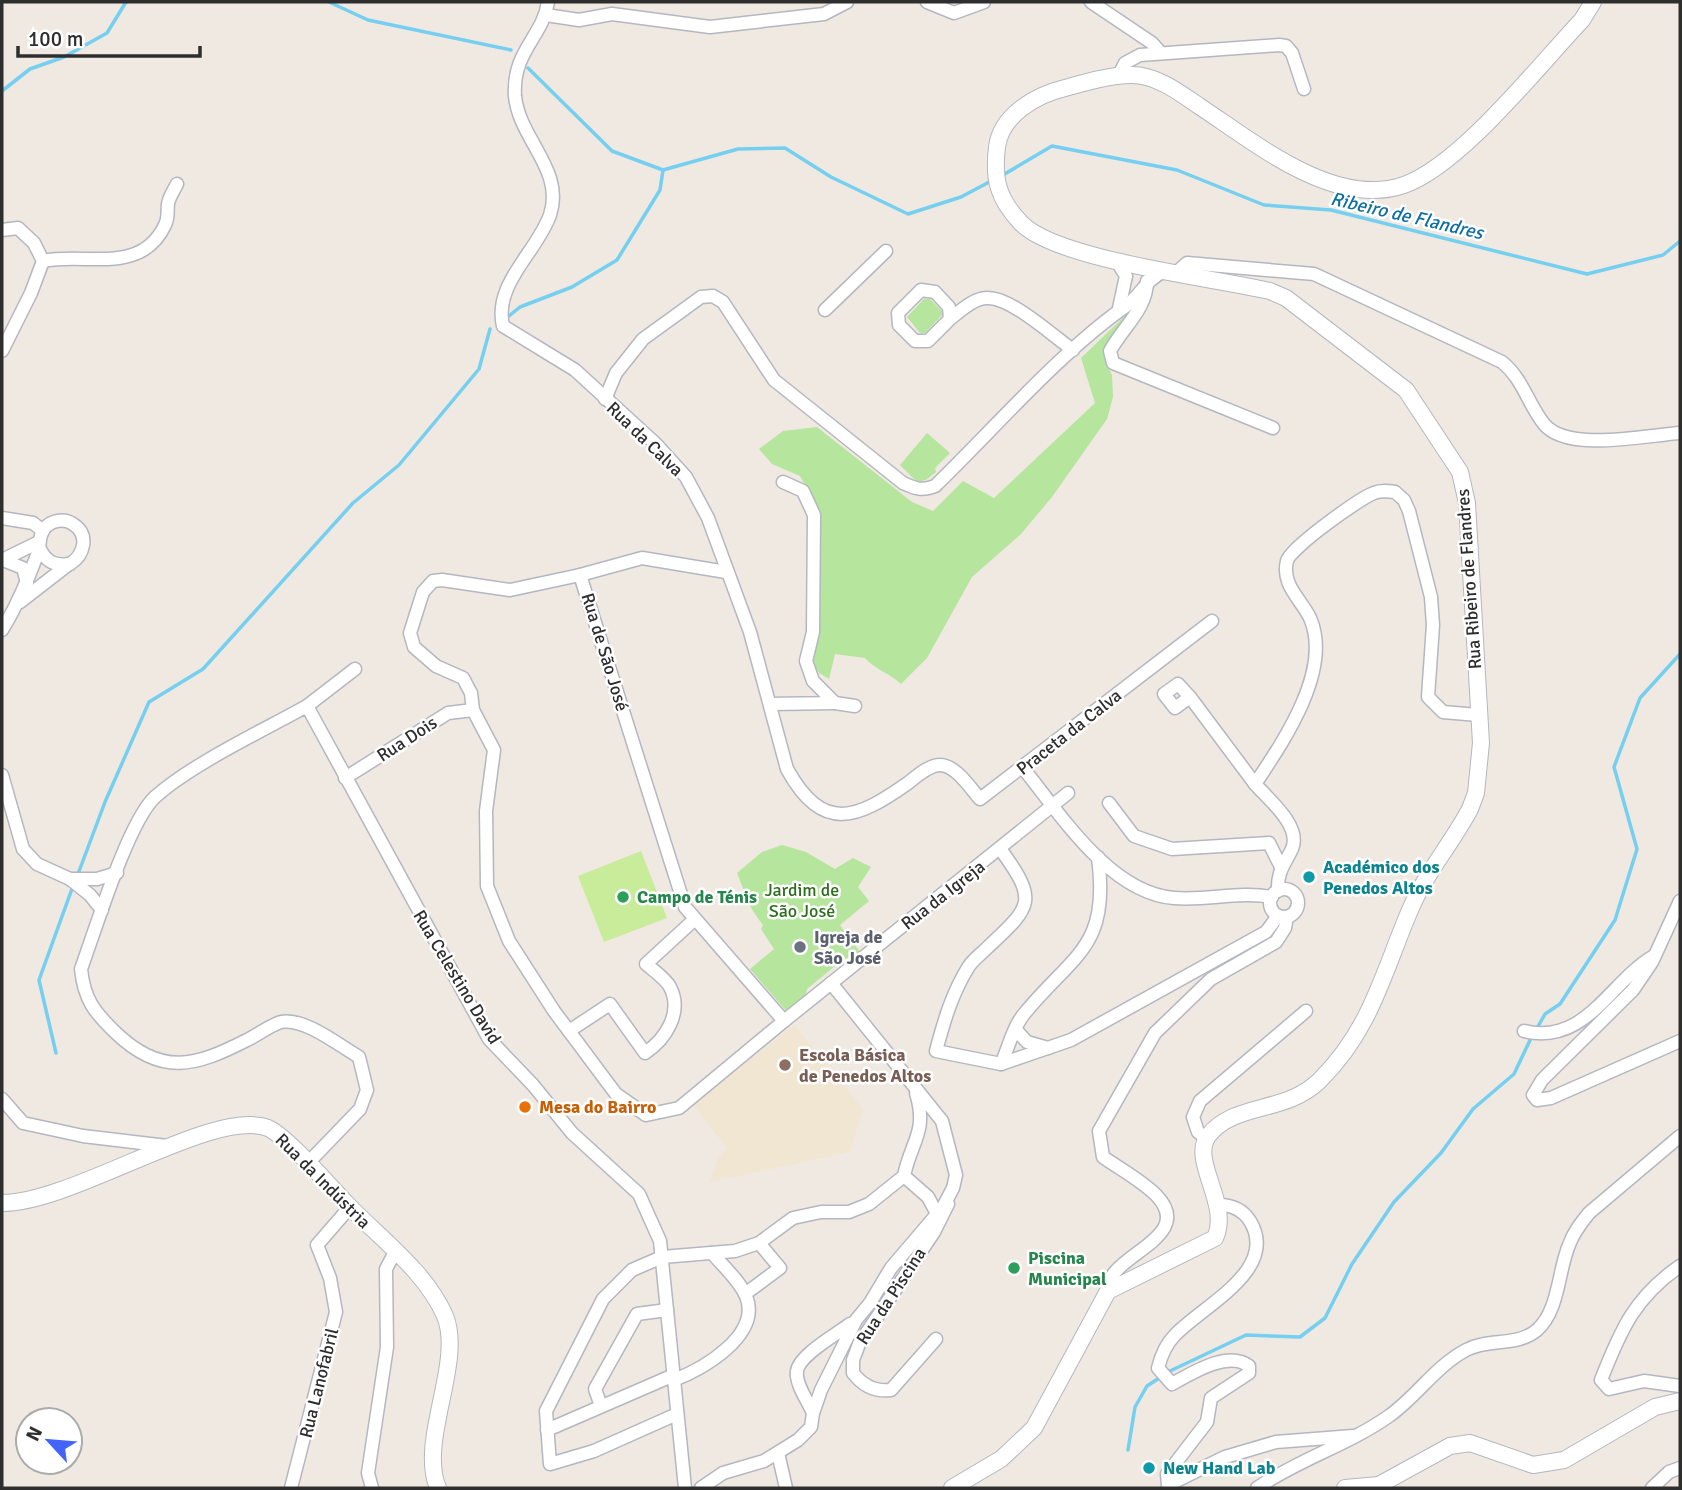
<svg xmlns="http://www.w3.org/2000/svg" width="1682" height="1490" viewBox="0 0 1682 1490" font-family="Signika,sans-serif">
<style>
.education{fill:#f0e6d1}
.green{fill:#b6e59e}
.pitch{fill:#c9ec9a}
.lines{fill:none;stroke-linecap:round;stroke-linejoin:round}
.stream{stroke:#75cff0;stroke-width:3.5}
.street-casing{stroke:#b4b7c1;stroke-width:15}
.secondary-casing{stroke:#b4b7c1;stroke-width:18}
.street{stroke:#fff;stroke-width:12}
.secondary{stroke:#fff;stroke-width:16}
.culture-dot{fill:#0f9aa8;stroke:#fff;stroke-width:2.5}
.leisure-dot{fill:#2e9e5b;stroke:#fff;stroke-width:2.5}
.worship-dot{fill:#6b7280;stroke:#fff;stroke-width:2.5}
.education-dot{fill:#8d6e63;stroke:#fff;stroke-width:2.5}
.food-dot{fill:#e8710a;stroke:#fff;stroke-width:2.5}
.labels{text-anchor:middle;stroke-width:5;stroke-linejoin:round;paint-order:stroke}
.street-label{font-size:18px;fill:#2e2e2e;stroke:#fff}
.culture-label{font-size:18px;font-weight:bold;fill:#0d838f;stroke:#fff;text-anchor:start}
.park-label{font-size:18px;fill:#2c6e1b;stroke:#fff}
.leisure-label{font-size:18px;font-weight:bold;fill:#27864d;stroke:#fff;text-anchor:start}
.worship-label{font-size:18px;font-weight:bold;fill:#5b616d;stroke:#fff;text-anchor:start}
.education-label{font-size:18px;font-weight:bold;fill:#785e54;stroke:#fff;text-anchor:start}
.food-label{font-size:18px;font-weight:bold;fill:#c56008;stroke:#fff;text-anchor:start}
.water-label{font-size:19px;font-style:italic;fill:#0d6fa3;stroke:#fff}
</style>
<rect width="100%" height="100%" fill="#efe9e1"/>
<!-- education -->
<polygon class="education" points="794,1025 863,1109 850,1152 710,1182 717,1160 727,1148 693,1104"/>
<!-- green -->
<g class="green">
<polygon points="924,299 930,299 944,313 925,333 920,333 907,317"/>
<path d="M1134 307 1106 347 1105 361 1112 375 1113 397 1107 419 1052 497 1021 534 972 577 927 658 901 684C890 673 875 670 865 658L835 654 829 679 819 673 813 663 820 563V512L800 476 772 464 759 449 783 431 817 427 912 502 933 511 963 481 994 498 1095 403 1081 358Z"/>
<polygon points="927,433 950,453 935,468 936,472 926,480 917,482 900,465"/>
<path d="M782 845 806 852 835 869 853 858 871 867 858 887 869 901 840 925 860 952 849 961 845 958 807 989 805 998 788 1013 750 969 774 949 761 929 763 925C746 903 747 897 737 873L762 852Z"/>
</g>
<!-- pitch -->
<polygon class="pitch" points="641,851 667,918 604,942 578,876"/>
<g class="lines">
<!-- stream -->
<g class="stream">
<polyline points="329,2 368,20 511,50"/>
<polyline points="528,68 612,151 663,170 738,149 785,148 831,177 908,214 961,197 993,180"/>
<polyline points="2,91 30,69 64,57 107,33 126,2"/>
<polyline points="1003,175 1052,146 1177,170 1264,205 1331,210 1587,274 1663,255 1680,241"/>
<polyline points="509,316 520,307 572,287 617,260 660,190 663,170"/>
<polyline points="78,874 105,802 149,702 203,669 353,503 399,465 479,369 490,329"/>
<polyline points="1536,1030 1545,1014 1560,1004 1615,920 1637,849 1614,767 1640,698 1680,654"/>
<polyline points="56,1053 39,980 73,886"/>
<polyline points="1128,1450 1135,1407 1147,1386 1170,1371 1246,1335 1300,1337 1325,1318 1352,1264 1394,1202 1441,1153 1473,1109 1514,1074 1532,1036"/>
</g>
<defs>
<g id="street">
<path d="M548 2C543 37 512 51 515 96 519 139 565 170 550 215 537 252 493 284 503 326L575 370 656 444 686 477 708 518 750 632 787 769C823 834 857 819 908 783 917 776 929 765 940 765 956 765 971 789 980 799L1212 621"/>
<polyline points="927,2 954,13 984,2"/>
<polyline points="1091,2 1152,43 1160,52"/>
<polyline points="546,15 579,20 612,14 710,27 824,14 847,2"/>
<polyline points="1118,77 1125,63 1140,55 1279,45 1286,46 1292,53 1304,89"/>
<polyline points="2,230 18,228 34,243 43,261 31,293 2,351"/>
<polyline points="1116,260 1126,276 1119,308"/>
<path d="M43 261C85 252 141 276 165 225 169 217 167 211 168 204 169 197 174 190 177 184"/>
<path d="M1176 273 1187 263 1314 274 1502 362C1523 379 1528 404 1544 424 1567 453 1647 435 1680 433"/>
<path d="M1147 281C1147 309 1123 327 1110 351L1113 363 1273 428"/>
<polyline points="825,310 886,251"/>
<path d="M950 319 928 341H915L899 325 898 313 921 290 935 292 949 307 950 319C960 311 975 297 988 298 1012 298 1053 336 1073 350"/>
<path d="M605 399 616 373 643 339 701 297 713 296 723 302 774 380 903 483C916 489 922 491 935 486 994 429 1060 352 1126 306 1141 295 1146 279 1165 271"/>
<polyline points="2,518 33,523 43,531"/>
<polyline points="2,560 39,542"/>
<polyline points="3,560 23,568 27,583"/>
<polygon points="580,575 685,907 784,1021 679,1108 646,1115 616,1094 554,1011 509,941 487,886 486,811 494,750 473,710 471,693 463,678 436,666 414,647 410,633 423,592 433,581 442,580 510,590"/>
<polyline points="580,575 642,558 726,572"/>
<polyline points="20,602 69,564"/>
<path d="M2 630C17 606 27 582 37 555 41 546 38 537 44 529 51 520 64 518 73 524 90 535 84 555 70 564 55 566 46 562 40 549"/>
<polyline points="1190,697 1175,708 1164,694 1178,684 1190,697 1255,784"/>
<polyline points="835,703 855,706"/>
<polyline points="771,704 835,703 813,681 806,661 813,632 814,515 803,491 783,482"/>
<polyline points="307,706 355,669"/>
<path d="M1023 768C1061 815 1110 893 1174 898 1206 901 1239 891 1272 897"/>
<polyline points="2,775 23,849 37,864 70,879 90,895 102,910"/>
<polyline points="345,778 448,713 473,710"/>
<polyline points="1109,803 1134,836 1172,849 1269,843 1281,867"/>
<path d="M1001 850C1038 901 1032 906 988 947 982 953 974 959 969 966 952 993 944 1021 936 1051L1001 1064C1008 1049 1013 1027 1024 1014 1074 953 1110 948 1098 857"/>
<polyline points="70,879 97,879 117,873"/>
<circle cx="1284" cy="903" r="14"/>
<path d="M1278 891C1277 872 1284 865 1292 849 1302 826 1268 799 1255 784 1283 742 1333 670 1310 618 1301 599 1281 585 1287 561 1290 548 1360 498 1374 493 1381 490 1388 491 1395 492L1404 500 1409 511 1431 597 1433 625 1428 697 1443 712 1478 715"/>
<polyline points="1680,901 1652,962 1633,990 1542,1080 1533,1095 1537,1100 1551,1098 1680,1041"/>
<polyline points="784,1021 1068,793"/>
<polyline points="1016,1030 1027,1042 1048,1048"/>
<path d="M569 1031 610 1004 645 1053C666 1039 683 1012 670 987 666 979 653 970 646 964L695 919"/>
<path d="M1524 1031C1586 1046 1610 981 1654 956"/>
<polyline points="1001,1064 1071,1040 1266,932 1278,916"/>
<polyline points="2,1099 23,1123 83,1136 167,1146"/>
<polyline points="1206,1138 1198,1132 1193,1117 1200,1101 1306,1011"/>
<path d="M307 1164 360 1109 367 1090 359 1057C340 1046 304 1017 281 1022 270 1025 258 1035 247 1040 196 1066 162 1077 116 1033 94 1012 84 999 81 969 95 931 128 822 155 797 192 764 262 731 307 706L489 1039 533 1085 572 1133 639 1194 660 1241 685 1488"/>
<path d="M904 1176C911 1141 928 1132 916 1093"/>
<polyline points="904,1176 928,1197 936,1212"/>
<path d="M1219 1205C1232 1205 1243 1210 1250 1221 1280 1270 1202 1306 1175 1335 1166 1344 1161 1356 1158 1368L1172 1384C1192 1373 1228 1350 1249 1366V1373L1211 1398 1207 1422 1167 1474 1168 1485 1225 1457 1276 1442 1353 1436"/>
<path d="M1680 1266C1635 1297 1621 1329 1601 1380L1609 1389 1644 1381 1680 1386"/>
<path d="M1108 1291C1104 1255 1199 1239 1156 1195 1141 1180 1120 1169 1103 1157L1099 1131 1155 1033 1211 979 1276 942 1285 928 1287 917"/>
<polyline points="745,1294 780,1268 759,1243"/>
<path d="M936 1339 891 1390C875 1392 863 1386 853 1373V1360L859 1344 934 1232 948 1204"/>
<path d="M674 1380C703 1369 762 1335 746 1296 739 1280 723 1266 712 1253"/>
<polyline points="601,1406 595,1389 637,1314 667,1310"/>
<path d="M813 1413C808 1401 795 1384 797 1371 799 1355 837 1334 850 1324"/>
<polyline points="677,1414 594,1451 550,1464 546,1411 603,1299 632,1270 662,1257 735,1251 759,1243 793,1218 821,1212 849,1212 869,1204 904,1176"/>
<polyline points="547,1430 674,1375"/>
<polyline points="778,1453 786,1488"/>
<polyline points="291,1488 336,1312 330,1278 317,1245 350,1207"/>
<polyline points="372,1488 368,1473 387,1347 386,1269 395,1252"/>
<polyline points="701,1488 723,1473 764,1461 798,1440 811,1427 813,1413 821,1390 856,1320 870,1303 891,1268 943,1207 953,1188 956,1175 942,1121 831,983"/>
<path d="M1257 1488C1299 1459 1348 1445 1389 1416 1416 1397 1436 1366 1466 1350 1488 1338 1517 1347 1537 1330 1559 1311 1558 1271 1569 1245 1573 1233 1581 1223 1589 1213L1680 1136"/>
<polyline points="1652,1488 1669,1472 1680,1468"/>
</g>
<g id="secondary">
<path d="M2 1203C74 1203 214 1107 268 1128 287 1136 331 1188 348 1205 381 1239 426 1272 445 1316 464 1362 418 1441 438 1488"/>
<path d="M952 1488 1001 1459 1034 1428 1108 1291 1215 1238C1231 1204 1190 1161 1208 1136 1234 1102 1285 1114 1319 1081 1371 1030 1383 973 1410 910 1425 874 1452 843 1470 809L1476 793 1481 743 1467 503 1460 472 1406 390 1286 298 1270 291C1215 278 1056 260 1021 223 998 199 993 179 997 147 1001 115 1036 95 1065 88 1086 82 1110 75 1132 75 1157 75 1180 93 1199 106 1254 142 1334 209 1404 185 1461 165 1539 65 1582 20L1593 2"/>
<polyline points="1345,1488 1379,1485 1450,1446 1470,1443 1533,1465 1564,1460 1655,1407 1680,1401"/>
</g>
</defs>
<!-- street casing -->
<use href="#street" class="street-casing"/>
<!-- secondary casing -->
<use href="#secondary" class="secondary-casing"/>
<!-- street -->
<use href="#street" class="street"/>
<!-- secondary -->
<use href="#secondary" class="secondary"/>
</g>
<!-- markers -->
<g class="culture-dot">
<circle cx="1309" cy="877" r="7"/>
<circle cx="1149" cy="1468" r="7"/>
</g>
<g class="leisure-dot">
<circle cx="623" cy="897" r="7"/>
<circle cx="1014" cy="1268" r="7"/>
</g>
<circle class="worship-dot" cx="800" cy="947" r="7"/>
<circle class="education-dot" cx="785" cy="1065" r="7"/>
<circle class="food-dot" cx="525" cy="1107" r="7"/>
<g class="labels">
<!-- street labels -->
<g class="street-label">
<text transform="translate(645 439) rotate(44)" y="6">Rua da Calva</text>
<text transform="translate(1469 579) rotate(-94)" y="6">Rua Ribeiro de Flandres</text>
<text transform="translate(605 652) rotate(73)" y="6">Rua de São José</text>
<text transform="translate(1069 732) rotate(-38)" y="6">Praceta da Calva</text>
<text transform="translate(407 739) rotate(-33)" y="6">Rua Dois</text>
<text transform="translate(943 895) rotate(-38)" y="6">Rua da Igreja</text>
<text transform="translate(457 977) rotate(59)" y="6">Rua Celestino David</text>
<text transform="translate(323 1181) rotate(45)" y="6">Rua da Indústria</text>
<text transform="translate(891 1296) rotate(-57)" y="6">Rua da Piscina</text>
<text transform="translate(319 1383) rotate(-76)" y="6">Rua Lanofabril</text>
</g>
<!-- culture labels -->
<g class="culture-label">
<text x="1323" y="873">Académico dos<tspan x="1323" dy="21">Penedos Altos</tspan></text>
<text x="1163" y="1474">New Hand Lab</text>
</g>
<!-- park labels -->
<g class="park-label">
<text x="802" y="896">Jardim de<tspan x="802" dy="21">São José</tspan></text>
</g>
<!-- leisure labels -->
<g class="leisure-label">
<text x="637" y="903">Campo de Ténis</text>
<text x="1028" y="1264">Piscina<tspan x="1028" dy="21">Municipal</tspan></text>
</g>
<!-- worship labels -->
<g class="worship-label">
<text x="814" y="943">Igreja de<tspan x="814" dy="21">São José</tspan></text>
</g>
<!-- education labels -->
<g class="education-label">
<text x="799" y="1061">Escola Básica<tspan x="799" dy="21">de Penedos Altos</tspan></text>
</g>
<!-- food labels -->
<g class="food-label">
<text x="539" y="1113">Mesa do Bairro</text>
</g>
<!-- water labels -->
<g class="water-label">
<text transform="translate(1407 215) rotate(13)" y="7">Ribeiro de Flandres</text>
</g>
</g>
<!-- border -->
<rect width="1682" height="1490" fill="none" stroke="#2e2e2e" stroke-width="7"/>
<!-- north arrow -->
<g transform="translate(49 1441) rotate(296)"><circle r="33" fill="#ffffff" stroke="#ababab" stroke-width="2"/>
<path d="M0-5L12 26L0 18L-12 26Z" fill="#4264fb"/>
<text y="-10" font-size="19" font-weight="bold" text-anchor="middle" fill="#2e2e2e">N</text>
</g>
<!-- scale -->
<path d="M18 46v10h182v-10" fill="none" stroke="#2e2e2e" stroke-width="3.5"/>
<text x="28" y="46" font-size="21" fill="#2e2e2e" stroke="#ffffff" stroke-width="5" paint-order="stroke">100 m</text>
</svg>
